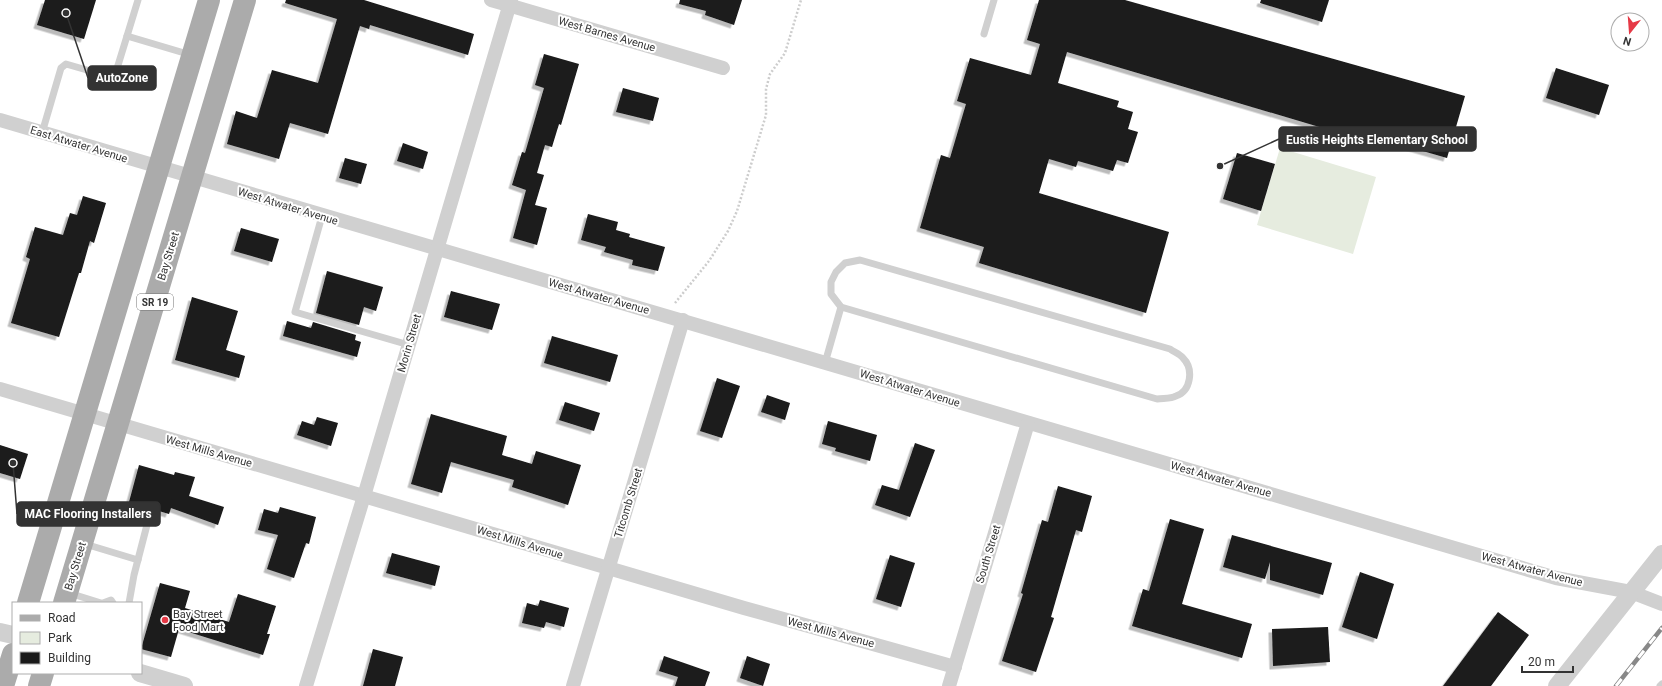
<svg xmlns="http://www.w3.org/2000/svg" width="1662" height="686" viewBox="0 0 1662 686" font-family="Roboto,sans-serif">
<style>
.green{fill:#e6ecdf}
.building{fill:#1a1a1a;filter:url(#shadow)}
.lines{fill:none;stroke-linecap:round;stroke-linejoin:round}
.path{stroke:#cdcdcd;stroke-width:2.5;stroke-dasharray:2 2;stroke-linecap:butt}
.service{stroke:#d0d0d0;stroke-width:7}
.minor{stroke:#d0d0d0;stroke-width:14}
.tertiary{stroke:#d0d0d0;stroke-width:18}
.primary{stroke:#ababab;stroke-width:22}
.rail-casing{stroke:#888;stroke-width:4.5}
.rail{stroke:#fff;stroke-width:3;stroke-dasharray:9;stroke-linecap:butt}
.poi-dot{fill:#e63946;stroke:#fff;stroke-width:1.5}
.labels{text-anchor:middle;stroke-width:4;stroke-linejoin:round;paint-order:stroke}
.shield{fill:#fff;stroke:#707070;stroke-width:1}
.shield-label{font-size:10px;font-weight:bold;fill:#333}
.street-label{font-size:11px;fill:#333;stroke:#fff}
.poi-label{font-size:11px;fill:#333;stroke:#fff;text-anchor:start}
.leader{fill:none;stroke:#333;stroke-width:1.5}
.callout-dot{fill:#333;stroke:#fff;stroke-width:1.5}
.callout{fill:#333;stroke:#333;stroke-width:1.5}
.callout-label{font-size:12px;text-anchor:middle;font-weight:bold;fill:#fff}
</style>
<defs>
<filter id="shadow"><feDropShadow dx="-3.5" dy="3.5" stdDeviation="0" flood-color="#0004"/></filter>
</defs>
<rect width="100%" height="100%" fill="#fff"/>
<!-- green -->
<polygon class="green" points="1280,148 1376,177 1353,254 1257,225"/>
<!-- building -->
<g class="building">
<polygon points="45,0 96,0 84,39 37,25"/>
<polygon points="286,0 364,0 474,34 468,55 370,25 369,29 360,26 328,134 290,123 279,159 227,144 236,111 257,118 272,70 318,83 337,19 285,3"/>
<polygon points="680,0 742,0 734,25 705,15 706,11 679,4"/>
<polygon points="1039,0 1125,0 1465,96 1447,158 1364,134 1363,140 1067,52 1058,83 1119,101 1117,107 1133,112 1128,129 1138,132 1128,163 1117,160 1113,171 1078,161 1076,167 1049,159 1039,193 1169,232 1146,313 979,263 984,247 920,228 941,155 950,158 966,104 957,101 970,58 1031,75 1040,44 1027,40"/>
<polygon points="1261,0 1329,0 1322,22 1260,3"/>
<polygon points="544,54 579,64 561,125 559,124 552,147 545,145 537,173 544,175 535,205 547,208 537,245 513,238 526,190 512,185 522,152 525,153 544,88 535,85"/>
<polygon points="1556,68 1609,85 1599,115 1546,98"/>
<polygon points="623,88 659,98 653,121 616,112"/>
<polygon points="403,143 428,152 423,169 397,161"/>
<polygon points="1237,153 1275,164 1261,211 1223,199"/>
<polygon points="345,158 367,164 361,184 339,178"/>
<polygon points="83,196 106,203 94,243 90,241 81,273 79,273 59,337 11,323 30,259 26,257 35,227 63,235 70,213 77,215"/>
<polygon points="588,214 618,222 616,230 630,234 629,237 665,247 658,271 632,265 633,260 604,252 606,247 581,240"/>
<polygon points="241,228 279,239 272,262 234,251"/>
<polygon points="327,271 383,287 376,311 364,307 359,325 316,313"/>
<polygon points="451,291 500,304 492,330 444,317"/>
<polygon points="192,297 238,311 226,350 245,356 239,378 175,360"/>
<polygon points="287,321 311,328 313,322 356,335 355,340 361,342 357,357 283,336"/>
<polygon points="552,336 618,355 610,382 544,363"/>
<polygon points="717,378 740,386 722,438 700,431"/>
<polygon points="767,395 790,403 785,420 761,412"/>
<polygon points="565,402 600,413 594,431 559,420"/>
<polygon points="431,414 507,436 502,455 532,464 536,451 581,465 568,505 512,487 514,480 451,462 442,493 411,484"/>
<polygon points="317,417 338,423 331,446 297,435 302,421 314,425"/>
<polygon points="828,421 877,435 870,461 835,451 836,448 822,444"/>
<polygon points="915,443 935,450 910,517 875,505 882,485 899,490"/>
<polygon points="0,445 28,454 20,479 0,473"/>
<polygon points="139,465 174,475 175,472 195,477 189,496 224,507 218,525 171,508 169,514 129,502"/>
<polygon points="1058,486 1092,496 1082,532 1076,530 1051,617 1054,618 1036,672 1002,661 1023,594 1021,593 1042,520 1048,522"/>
<polygon points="280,507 316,517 309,544 306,543 294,578 267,569 278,535 258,530 264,509 278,513"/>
<polygon points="1170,519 1204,529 1182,604 1252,624 1242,658 1132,626 1143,589 1149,591"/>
<polygon points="1232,535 1332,563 1323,595 1270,580 1270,562 1265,579 1223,567"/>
<polygon points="392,553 440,566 435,586 386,573"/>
<polygon points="890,555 915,563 901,607 876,599"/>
<polygon points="1360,572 1394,584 1377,639 1342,627"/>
<polygon points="160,583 190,591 185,608 229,622 238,594 276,606 267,634 270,634 263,655 179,629 171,657 141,649"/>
<polygon points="540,600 569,608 564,627 546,622 544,628 522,623 527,603 538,606"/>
<polygon points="1498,612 1529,635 1491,686 1443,686"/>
<polygon points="1328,627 1330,662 1273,666 1272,629"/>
<polygon points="373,649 403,657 395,686 363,686"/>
<polygon points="664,656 710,672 705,686 675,686 678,677 659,671"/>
<polygon points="747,656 770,664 763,686 740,678"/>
</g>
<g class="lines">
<!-- path -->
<polyline class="path" points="675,303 709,261 728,231 737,211 766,115 766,89 770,74 785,53 801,0"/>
<!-- service -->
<g class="service">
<polyline points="984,34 994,0"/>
<polyline points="127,36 138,0"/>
<polyline points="42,133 61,68 66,64 111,77 115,75 127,36 191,55"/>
<polyline points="322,216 295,312 409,345"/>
<path d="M860 260 1170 349C1174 352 1180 354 1183 358 1194 369 1191 391 1176 396 1171 399 1163 398 1157 399L841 307 831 294V282L836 272 845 263Z"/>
<polyline points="825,363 841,307"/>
<polyline points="85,544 138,560"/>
<polyline points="69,593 101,603"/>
<polyline points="103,603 111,600 113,603"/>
<polyline points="129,603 134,575 148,521"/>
<polyline points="1660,686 1662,684"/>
</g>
<!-- minor -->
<g class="minor">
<polyline points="491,0 723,68"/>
<polyline points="0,120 1556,578 1631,592 1662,604"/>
<polyline points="0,389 744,608 955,667"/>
<polyline points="306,686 364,496 511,0"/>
<polyline points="573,686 683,320"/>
<polyline points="949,686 1028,423"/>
</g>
<!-- tertiary -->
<g class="tertiary">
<polyline points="0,632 13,635"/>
<polyline points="140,673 184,686"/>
<polyline points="1557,686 1662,554"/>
</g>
<!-- primary -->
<g class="primary">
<polyline points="28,603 209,0"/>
<polyline points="64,603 245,0"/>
<polyline points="3,686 13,654"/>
<polyline points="39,686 43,673"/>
</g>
<defs>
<polyline id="rail" points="1616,686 1662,628"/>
</defs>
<!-- rail casing -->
<use href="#rail" class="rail-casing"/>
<!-- rail -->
<use href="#rail" class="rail"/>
</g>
<!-- markers -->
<circle class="poi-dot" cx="165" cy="620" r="4"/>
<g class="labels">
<!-- shield labels -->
<rect class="shield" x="137" y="294" width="36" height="16" rx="3"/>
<g class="shield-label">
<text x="155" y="306">SR 19</text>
</g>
<!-- street labels -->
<g class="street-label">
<text transform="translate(607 34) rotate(16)" y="4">West Barnes Avenue</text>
<text transform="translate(79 144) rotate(17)" y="4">East Atwater Avenue</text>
<text transform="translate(288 206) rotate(17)" y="4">West Atwater Avenue</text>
<text transform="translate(168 256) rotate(-73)" y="4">Bay Street</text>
<text transform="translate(599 296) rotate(16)" y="4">West Atwater Avenue</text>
<text transform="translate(409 343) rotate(-74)" y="4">Morin Street</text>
<text transform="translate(910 388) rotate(17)" y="4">West Atwater Avenue</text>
<text transform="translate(209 451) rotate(16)" y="4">West Mills Avenue</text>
<text transform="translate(1221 479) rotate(16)" y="4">West Atwater Avenue</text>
<text transform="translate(628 503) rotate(-73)" y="4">Titcomb Street</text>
<text transform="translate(520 542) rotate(17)" y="4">West Mills Avenue</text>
<text transform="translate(988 554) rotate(-73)" y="4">South Street</text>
<text transform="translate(75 566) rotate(-73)" y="4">Bay Street</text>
<text transform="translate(1532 569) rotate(15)" y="4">West Atwater Avenue</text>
<text transform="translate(831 632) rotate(15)" y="4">West Mills Avenue</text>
</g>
<!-- poi labels -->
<g class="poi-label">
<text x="173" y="618">Bay Street<tspan x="173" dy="13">Food Mart</tspan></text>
</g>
</g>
<!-- callouts -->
<path class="leader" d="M66 13L88 78M1220 166L1279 139M13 463L17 514"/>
<g class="callout-dot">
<circle cx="66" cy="13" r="4"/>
<circle cx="1220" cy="166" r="4"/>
<circle cx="13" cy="463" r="4"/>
</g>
<g class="callout">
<rect x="88" y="66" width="68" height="24" rx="4"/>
<rect x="1279" y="127" width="197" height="24" rx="4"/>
<rect x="17" y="502" width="143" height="24" rx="4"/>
</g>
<g class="callout-label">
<text x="122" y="82">AutoZone</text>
<text x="1377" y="144">Eustis Heights Elementary School</text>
<text x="88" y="518">MAC Flooring Installers</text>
</g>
<!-- legend -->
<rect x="12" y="602" width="130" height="72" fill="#ffffff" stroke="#adadad"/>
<rect x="20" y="615" width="20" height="6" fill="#ababab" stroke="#adadad"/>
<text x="48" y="622" font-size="12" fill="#333333">Road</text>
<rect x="20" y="632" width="20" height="12" fill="#e6ecdf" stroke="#adadad"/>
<text x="48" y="642" font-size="12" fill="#333333">Park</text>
<rect x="20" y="652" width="20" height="12" fill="#1a1a1a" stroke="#adadad"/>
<text x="48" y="662" font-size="12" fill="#333333">Building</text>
<!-- north arrow -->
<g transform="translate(1630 32) rotate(197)"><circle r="19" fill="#ffffff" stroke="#adadad"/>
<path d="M0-3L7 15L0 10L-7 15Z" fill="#e63946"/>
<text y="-6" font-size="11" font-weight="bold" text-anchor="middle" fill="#333333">N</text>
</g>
<!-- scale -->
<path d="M1522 666v6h51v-6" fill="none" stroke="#333333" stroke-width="2"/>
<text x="1528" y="666" font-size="12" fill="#333333" stroke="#ffffff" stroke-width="3" paint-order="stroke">20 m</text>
</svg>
